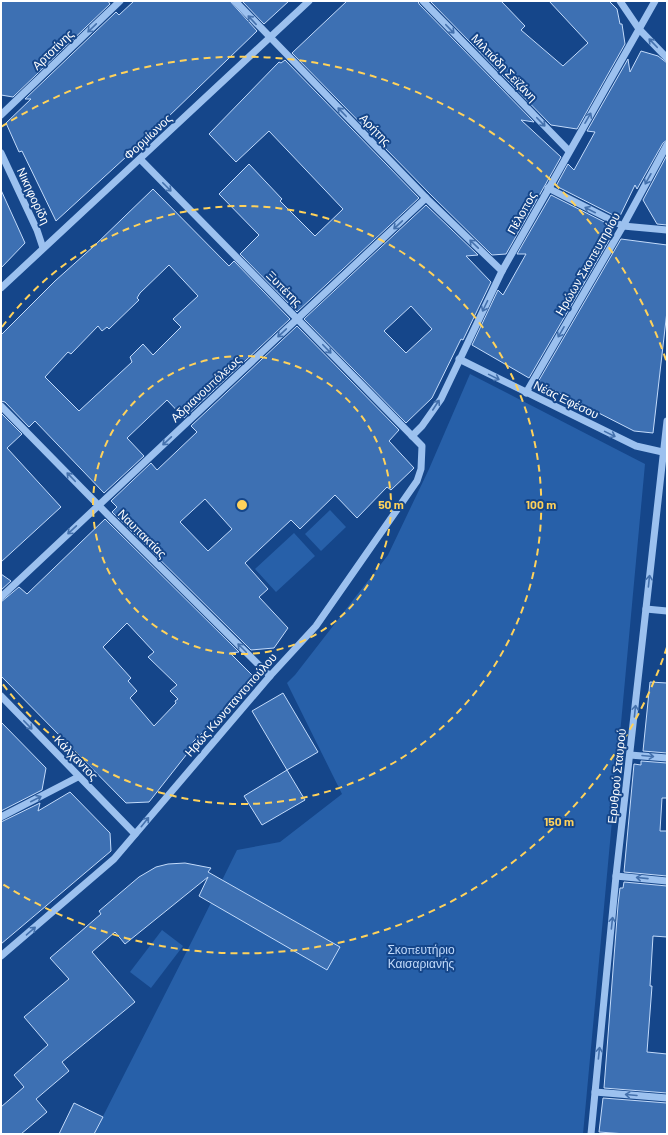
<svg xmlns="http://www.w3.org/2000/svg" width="668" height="1135" viewBox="0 0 668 1135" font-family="Barlow,sans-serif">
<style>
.green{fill:#2760a9}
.building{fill:#3d70b3;stroke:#c3dbfb;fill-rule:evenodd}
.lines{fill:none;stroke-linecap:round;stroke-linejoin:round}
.minor{stroke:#9cc1ef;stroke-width:7}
.oneway{stroke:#4471ad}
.ring{fill:none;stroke:#ffd25b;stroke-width:2;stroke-dasharray:7 5}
.labels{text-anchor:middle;stroke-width:4;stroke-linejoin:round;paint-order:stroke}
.street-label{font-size:12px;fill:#fff;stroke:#15468a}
.park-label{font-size:12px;fill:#c3dbfb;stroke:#15468a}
.centre{fill:#ffd25b;stroke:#15468a;stroke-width:2}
.ring-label{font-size:12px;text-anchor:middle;font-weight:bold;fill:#ffd25b;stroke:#15468a;stroke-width:4;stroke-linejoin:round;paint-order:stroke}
</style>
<rect width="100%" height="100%" fill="#15468a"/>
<!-- green -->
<g class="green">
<polygon points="470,374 645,464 583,1134 94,1134 194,937 237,850 280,842 342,794 287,683 295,675 388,555 429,469"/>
<polygon points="330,510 346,527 321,551 305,534"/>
<polygon points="294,533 315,556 276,592 255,569"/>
<polygon points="162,930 183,946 151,988 130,972"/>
</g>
<!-- building -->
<g class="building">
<polygon points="1,1 108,1 110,4 13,97 1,95"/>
<polygon points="134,1 230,1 257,31 138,146 56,221 22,151 19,152 6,123 31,99 25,99 116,12 119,15"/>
<polygon points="242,1 289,1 264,24"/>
<polygon points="347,1 418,1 419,4 534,122 521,120 561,157 506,254 492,255 430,194 292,53"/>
<polygon points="430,1 501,1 525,26 521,30 563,66 588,43 549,1 609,1 617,9 620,24 622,24 625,44 577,129 551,125"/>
<polygon points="641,51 658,56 667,63 667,140 663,143 637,189 635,185 619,218 556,186 568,164 574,170 595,132 587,131 628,59 630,72"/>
<polygon points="285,60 419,198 297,312 240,254 259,235 219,194 249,164 282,199 280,201 315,236 343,209 269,131 236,162 209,134 279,62 281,63"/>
<polygon points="667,155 667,225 657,224 643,200"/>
<path d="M153 189 229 266 234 261 290 319 184 418 167 400 127 438 144 456 104 493 35 421 29 427 5 402 1 401V335L55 281 94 246ZM169 265 198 296 173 319 181 327 153 355 143 344 130 357 132 362 79 411 45 377 68 352 71 354 98 326 102 331 107 327 109 329 139 300 137 298 140 293Z"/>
<polygon points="1,190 25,243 1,268"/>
<polygon points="551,195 614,227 609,237 611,237 529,378 472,345 498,290 503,295 526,254 517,254"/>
<path d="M426 205 478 255 466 256 491 282 463 340 461 339 432 398 406 423 304 319ZM411 306 432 329 406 353 384 331Z"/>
<polygon points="621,239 667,245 667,311 653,433 634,431 538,382"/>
<path d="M297 326 399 430 389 441 414 468 391 490 387 487 357 518 335 495 300 529 291 520 245 563 268 589 259 597 288 628 274 648 251 650 112 512 117 507 111 501 151 463 157 470 197 432 191 426ZM205 499 232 529 208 551 180 522Z"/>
<polygon points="1,413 22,434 7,448 61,507 1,562"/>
<path d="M105 519 239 652 230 653 256 679 192 743 194 745 149 802 126 803 1 676V602L19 587 27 594ZM127 623 154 652 148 657 177 685 170 691 178 699 175 701 176 703 154 726 130 698 137 691 128 681 131 678 103 647Z"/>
<polygon points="1,574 11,581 1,590"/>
<polygon points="650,682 667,683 667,753 643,751"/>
<polygon points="283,693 318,752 287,770 252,711"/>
<polygon points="1,722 46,768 42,790 1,811"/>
<polygon points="641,761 667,763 667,798 662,798 660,831 667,831 667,876 624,872 634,764 641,765"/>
<polygon points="287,770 305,800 262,825 244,796"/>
<polygon points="70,792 110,833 111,851 1,944 1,822 40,803 38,811"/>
<polygon points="185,863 211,868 208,872 340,947 327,970 199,896 208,877 125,944 115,932 92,952 135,1002 62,1062 69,1071 36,1099 47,1112 21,1134 1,1134 1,1107 24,1087 14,1075 48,1045 24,1017 69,979 50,958 101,914 99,911 139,877 156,867 168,864"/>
<polygon points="624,882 667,886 667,937 653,936 650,986 652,986 647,1052 667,1054 667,1093 604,1088 618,905 620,888 623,888"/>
<polygon points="603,1098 667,1103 667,1134 626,1134 599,1132"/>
<polygon points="74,1103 103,1117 94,1134 59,1134"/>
</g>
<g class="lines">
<!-- minor -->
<g class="minor">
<polyline points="235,1 426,198 502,271"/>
<polyline points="423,1 569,151"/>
<polyline points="620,1 639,29 667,58"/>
<polyline points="1,115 120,1"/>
<polyline points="1,153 37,230 43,248"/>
<polyline points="548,188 623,226 667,230"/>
<polyline points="1,288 309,1"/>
<polyline points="459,359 636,446 667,453"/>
<polyline points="526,393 623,226 667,145"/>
<polyline points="1,406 112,519 270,676"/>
<polyline points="412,436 422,426 441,399 502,271 655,1"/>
<polyline points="1,597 426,198"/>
<polyline points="646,609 667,611"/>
<polyline points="1,696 135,834"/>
<polyline points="630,755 667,758"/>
<polyline points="1,817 78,777"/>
<polyline points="616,876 667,881"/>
<polyline points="1,956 114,859 270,676 316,626 417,481 421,469 422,446 140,159"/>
<polyline points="595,1092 667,1098"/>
<polyline points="591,1134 616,876 667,421"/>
</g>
</g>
<!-- one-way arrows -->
<defs><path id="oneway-shaft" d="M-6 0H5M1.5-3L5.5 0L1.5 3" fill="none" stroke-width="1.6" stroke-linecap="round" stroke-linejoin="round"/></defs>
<g class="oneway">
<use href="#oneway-shaft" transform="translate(252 20) rotate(-133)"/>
<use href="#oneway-shaft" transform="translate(92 28) rotate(136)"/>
<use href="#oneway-shaft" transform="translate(450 29) rotate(46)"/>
<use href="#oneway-shaft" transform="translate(653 43) rotate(-134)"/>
<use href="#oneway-shaft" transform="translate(342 112) rotate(-134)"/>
<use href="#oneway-shaft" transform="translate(588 118) rotate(-60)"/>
<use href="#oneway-shaft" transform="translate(541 122) rotate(46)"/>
<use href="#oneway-shaft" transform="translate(648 179) rotate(119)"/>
<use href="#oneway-shaft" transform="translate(167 187) rotate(45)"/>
<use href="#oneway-shaft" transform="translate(590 210) rotate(-153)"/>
<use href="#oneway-shaft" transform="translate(398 225) rotate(137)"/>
<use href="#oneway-shaft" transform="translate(474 244) rotate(-136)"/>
<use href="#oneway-shaft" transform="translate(485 306) rotate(116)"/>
<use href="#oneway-shaft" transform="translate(561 332) rotate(120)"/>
<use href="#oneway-shaft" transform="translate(282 333) rotate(137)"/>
<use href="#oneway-shaft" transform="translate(327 349) rotate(46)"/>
<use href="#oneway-shaft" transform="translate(494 377) rotate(26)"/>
<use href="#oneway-shaft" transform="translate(436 405) rotate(-57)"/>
<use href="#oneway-shaft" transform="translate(610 434) rotate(26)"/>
<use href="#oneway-shaft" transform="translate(167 441) rotate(137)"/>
<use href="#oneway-shaft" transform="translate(71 477) rotate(-134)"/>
<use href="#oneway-shaft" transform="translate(72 530) rotate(137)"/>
<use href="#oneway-shaft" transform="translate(649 581) rotate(-84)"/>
<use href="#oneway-shaft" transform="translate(242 648) rotate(-135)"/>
<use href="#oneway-shaft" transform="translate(635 711) rotate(-84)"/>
<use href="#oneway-shaft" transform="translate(28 725) rotate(46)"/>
<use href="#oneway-shaft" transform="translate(648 756) rotate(5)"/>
<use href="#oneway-shaft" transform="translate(36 799) rotate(-27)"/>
<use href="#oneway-shaft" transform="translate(145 822) rotate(-51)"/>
<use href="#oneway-shaft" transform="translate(642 878) rotate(-174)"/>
<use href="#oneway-shaft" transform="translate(612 923) rotate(-84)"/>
<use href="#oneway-shaft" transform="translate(31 931) rotate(-41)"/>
<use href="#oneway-shaft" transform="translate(599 1053) rotate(-84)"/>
<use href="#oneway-shaft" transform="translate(631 1095) rotate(-175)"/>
</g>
<!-- distance rings -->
<g class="ring">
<circle cx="242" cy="505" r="149"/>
<path d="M2 327A299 299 0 1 1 2 683"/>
<path d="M667 647A448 448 0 0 1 1 883M1 127A448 448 0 0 1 667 363"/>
</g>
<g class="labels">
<!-- street labels -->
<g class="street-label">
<text transform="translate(53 50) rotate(-44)" y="4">Αρτοτίνης</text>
<text transform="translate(504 68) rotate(46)" y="4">Μιλτιάδη Σεϊζάνη</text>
<text transform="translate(375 130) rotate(46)" y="4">Αρήτης</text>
<text transform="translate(148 137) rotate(-43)" y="4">Φορμίωνος</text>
<text transform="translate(33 196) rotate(65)" y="4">Νικηφορίδη</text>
<text transform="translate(522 213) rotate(-61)" y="4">Πέλοπος</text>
<text transform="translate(588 264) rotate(-60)" y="4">Ηρώων Σκοπευτηρίου</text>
<text transform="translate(284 289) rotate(45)" y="4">Ξυπέτης</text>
<text transform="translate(206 389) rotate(-43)" y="4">Αδριανουπόλεως</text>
<text transform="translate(566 400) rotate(26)" y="4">Νέας Εφέσου</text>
<text transform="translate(142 534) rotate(45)" y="4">Ναυπακτίας</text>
<text transform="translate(231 705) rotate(-49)" y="4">Ηρώς Κωνσταντοπούλου</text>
<text transform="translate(76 758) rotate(46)" y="4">Κάλχαντος</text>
<text transform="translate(617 776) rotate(-84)" y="4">Ερυθρού Σταυρού</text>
</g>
<!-- park labels -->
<g class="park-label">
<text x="421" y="954">Σκοπευτήριο<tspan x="421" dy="14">Καισαριανής</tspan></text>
</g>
</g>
<circle cx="242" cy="505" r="6" class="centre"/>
<g class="ring-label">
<text x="391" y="509">50 m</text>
<text x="541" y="509">100 m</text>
<text x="559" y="826">150 m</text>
</g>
<!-- border -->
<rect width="668" height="1135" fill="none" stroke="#ffffff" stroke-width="4"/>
</svg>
